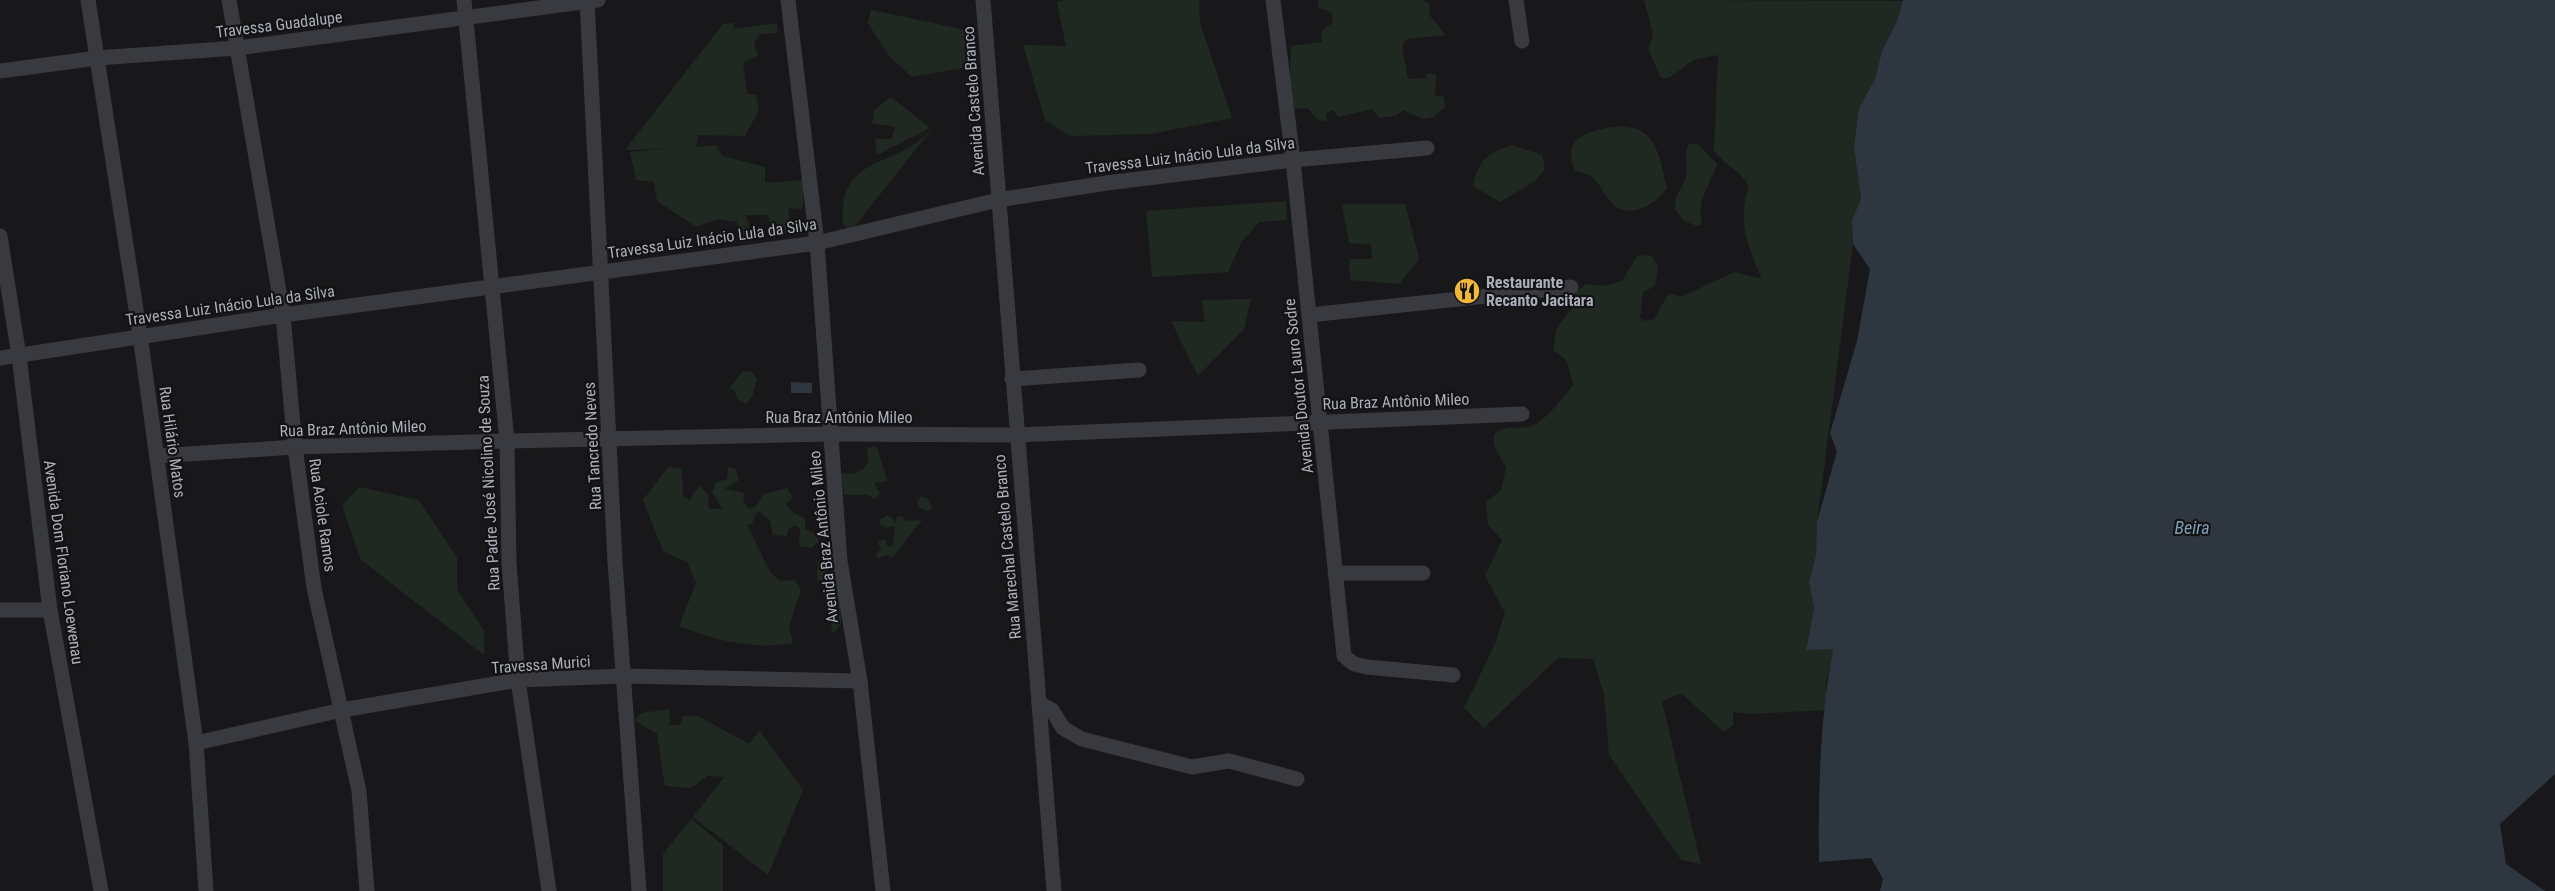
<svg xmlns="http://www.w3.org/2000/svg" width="2555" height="891" viewBox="0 0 2555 891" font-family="'Roboto Condensed',sans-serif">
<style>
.green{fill:#202921}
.water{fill:#2e373f}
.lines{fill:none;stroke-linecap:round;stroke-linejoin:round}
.minor{stroke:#393a3f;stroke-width:15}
.labels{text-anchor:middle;stroke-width:4.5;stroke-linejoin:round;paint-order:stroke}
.street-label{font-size:16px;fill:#abafba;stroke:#131315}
.poi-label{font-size:16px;font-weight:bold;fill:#abafba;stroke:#131315;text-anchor:start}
.water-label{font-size:18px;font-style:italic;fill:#829cb5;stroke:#131315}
</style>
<rect width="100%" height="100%" fill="#18181a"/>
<!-- green -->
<g class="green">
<polygon points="1067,0 1199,0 1200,23 1232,118 1151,134 1070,136 1045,120 1023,45 1066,46 1057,2"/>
<polygon points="1318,0 1421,0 1429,3 1430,16 1446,35 1407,39 1402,46 1408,79 1426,78 1427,73 1436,75 1435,95 1444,97 1445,107 1433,117 1423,119 1403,110 1396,116 1379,118 1372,109 1339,117 1332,110 1326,114 1327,122 1317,119 1307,108 1293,109 1290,80 1291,46 1322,42 1321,32 1333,22 1332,13 1318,7"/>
<path d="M1644 0 1903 1 1897 21 1882 51 1875 79 1859 108 1854 148 1861 199 1852 220 1853 244 1817 522 1816 555 1809 582 1814 608 1806 649H1833L1826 684V710L1752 714 1733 712V725L1724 732 1681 693 1662 702 1701 864 1681 860 1609 755 1604 694 1593 659 1558 658 1484 728 1464 708 1495 644 1505 613 1485 576 1502 540 1488 525 1486 502 1501 490 1506 468 1494 445V434C1506 425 1515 429 1529 427 1543 424 1565 396 1573 385L1567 361 1553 350 1557 327 1573 307 1576 292 1586 284 1603 286 1622 281 1638 255 1652 256 1658 267 1655 286 1643 292 1640 318 1645 321 1654 319 1667 296 1674 294 1681 297 1734 272 1762 279C1749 250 1736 219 1749 187 1743 172 1725 165 1714 151L1718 55 1693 60 1669 78H1661L1648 49 1653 35Z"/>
<polygon points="871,10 976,32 979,65 912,77 889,56 868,23"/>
<polygon points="733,23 734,29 777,23 778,33 760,34 754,43 758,55 743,63 747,94 756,95 759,110 745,136 698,135 696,147 717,145 722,156 765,167 765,183 803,180 803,209 788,208 792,233 773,235 768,215 746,215 752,240 741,243 737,222 717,219 696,227 657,201 654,182 636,180 630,152 670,148 625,150 723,24"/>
<polygon points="891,97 930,128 877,155 875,139 891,139 895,127 872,123 874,110"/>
<path d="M1621 126C1658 128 1659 157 1667 188 1655 205 1628 222 1610 201 1604 194 1600 184 1593 178 1588 174 1581 172 1575 170 1560 135 1594 129 1621 126Z"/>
<path d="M932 129 851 231 843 224C840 168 869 169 910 147 918 143 925 135 932 129Z"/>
<path d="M1689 144H1698L1717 164C1710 184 1696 202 1702 224L1697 226 1684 221 1675 209C1676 188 1682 192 1686 177 1689 166 1683 154 1689 144Z"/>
<path d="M1512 145 1542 155 1545 169 1535 181 1500 202 1473 186C1479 159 1486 154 1512 145Z"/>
<polygon points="1286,201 1287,220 1259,222 1241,243 1228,272 1152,277 1146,211"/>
<polygon points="1342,204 1405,204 1419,259 1399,284 1350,280 1349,259 1372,259 1371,245 1349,243"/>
<polygon points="1251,299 1244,329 1198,376 1171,321 1205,322 1202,300"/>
<polygon points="743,371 752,372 757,379 752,397 746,404 738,399 734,390 729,389"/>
<path d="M874 446 878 449 887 481 874 483 880 494 874 499 868 495H844L841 473C854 475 860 474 868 463L867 449Z"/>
<path d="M668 467 682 469 683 496 690 501 694 492 701 486 708 495 709 509H722L712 492 715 483 727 479 728 467 735 469 739 480 725 489 744 493 743 500 749 509 756 506 764 494 787 488 793 498 785 504 795 514 805 518V529L816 534 819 541 811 548 799 546 800 528 795 525 788 529 787 536 773 535 770 521 760 512 756 513 752 524 747 525 770 572 780 581 795 580 801 590 789 626 793 643C754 650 716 641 679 626L696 583 687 562 663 551 643 500Z"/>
<polygon points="359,487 419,500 457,558 457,590 484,631 484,655 361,560 342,506"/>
<polygon points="921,496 928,499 932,507 929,511 919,508 917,502"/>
<polygon points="887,515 896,522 897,516 903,517 907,521 922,520 892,558 888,555 879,558 875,555 881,549 878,542 885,539 888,547 893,546 895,526 884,528 884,525 880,525 880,520"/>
<polygon points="822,559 828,572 835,571 839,580 841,624 833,634 822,580 817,580 818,562"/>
<polygon points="670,709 669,725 680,725 683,716 698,716 749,744 760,731 803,790 768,875 693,817 724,777 707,776 691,788 665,786 657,734 634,720 642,713"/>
<polygon points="691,819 723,845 723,891 663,891 663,854"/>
</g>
<!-- water -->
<g class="water">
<path d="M1903 0H2555V774L2500 824 2506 864 2545 891H1880L1883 879 1871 858 1819 862C1818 791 1820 719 1833 649L1806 650 1814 608 1809 582 1816 555 1817 522 1837 451 1830 433 1857 341 1870 269 1853 244 1852 220 1861 199 1854 148 1859 108 1875 79 1882 51 1897 21Z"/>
<polygon points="791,382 812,383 812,393 791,393"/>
</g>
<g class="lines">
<!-- minor -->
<g class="minor">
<polyline points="88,0 140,335 196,743 206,891"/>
<polyline points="229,0 283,315 295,447 314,588 359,791 367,891"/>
<polyline points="464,0 507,441 509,563 518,680 549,891"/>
<polyline points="587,0 615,562 639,891"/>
<polyline points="788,0 817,243 840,561 860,681 883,891"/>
<polyline points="983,0 1054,891"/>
<polyline points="1273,0 1293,160 1344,656 1354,664 1367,667 1453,675"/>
<polyline points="1516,0 1522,41"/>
<polyline points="0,71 97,58 237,48 598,0"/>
<polyline points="0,236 19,356 50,610 101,891"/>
<polyline points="1309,315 1571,287"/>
<polyline points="0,358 283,315 817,243 998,200 1107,183 1293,160 1427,148"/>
<polyline points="1012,379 1139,370"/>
<polyline points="157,456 295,447 507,441 830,434 1016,435 1522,414"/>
<polyline points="1335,573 1423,573"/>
<polyline points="0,610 50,610"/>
<polyline points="1039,703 1052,710 1063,728 1082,739 1192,767 1229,761 1297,779"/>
<polyline points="196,743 342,710 518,680 624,676 860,681"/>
</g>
</g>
<!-- icons -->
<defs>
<symbol id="restaurant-disc" viewBox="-11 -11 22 22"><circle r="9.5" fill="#f2b638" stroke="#131315"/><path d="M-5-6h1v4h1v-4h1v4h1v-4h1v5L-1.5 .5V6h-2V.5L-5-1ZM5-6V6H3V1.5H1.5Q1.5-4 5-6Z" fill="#111"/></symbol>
</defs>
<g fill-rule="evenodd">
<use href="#restaurant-disc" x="1452" y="276" width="30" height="30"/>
</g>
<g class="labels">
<!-- street labels -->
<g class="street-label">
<text transform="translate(279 24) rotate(-7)" y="6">Travessa Guadalupe</text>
<text transform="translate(973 101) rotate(-94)" y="6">Avenida Castelo Branco</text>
<text transform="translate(1190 155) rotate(-7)" y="6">Travessa Luiz Inácio Lula da Silva</text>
<text transform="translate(712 238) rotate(-8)" y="6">Travessa Luiz Inácio Lula da Silva</text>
<text transform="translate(230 305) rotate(-8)" y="6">Travessa Luiz Inácio Lula da Silva</text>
<text transform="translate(1298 386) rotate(-96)" y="6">Avenida Doutor Lauro Sodre</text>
<text transform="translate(1396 401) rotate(-2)" y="6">Rua Braz Antônio Mileo</text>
<text x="839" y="423">Rua Braz Antônio Mileo</text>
<text transform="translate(353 428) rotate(-2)" y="6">Rua Braz Antônio Mileo</text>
<text transform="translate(173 442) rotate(82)" y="6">Rua Hilário Matos</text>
<text transform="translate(592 446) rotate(-93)" y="6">Rua Tancredo Neves</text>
<text transform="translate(488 483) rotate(-93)" y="6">Rua Padre José Nicolino de Souza</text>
<text transform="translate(323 515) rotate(82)" y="6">Rua Aciole Ramos</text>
<text transform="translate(823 537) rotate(-96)" y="6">Avenida Braz Antônio Mileo</text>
<text transform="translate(1007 547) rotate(-95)" y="6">Rua Marechal Castelo Branco</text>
<text transform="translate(64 562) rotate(82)" y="6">Avenida Dom Floriano Loewenau</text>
<text transform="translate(541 664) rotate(-4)" y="6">Travessa Murici</text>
</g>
<!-- poi labels -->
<g class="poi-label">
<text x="1486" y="288">Restaurante<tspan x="1486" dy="18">Recanto Jacitara</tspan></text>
</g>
<!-- water labels -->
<g class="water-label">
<text x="2192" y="534">Beira</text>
</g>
</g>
</svg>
